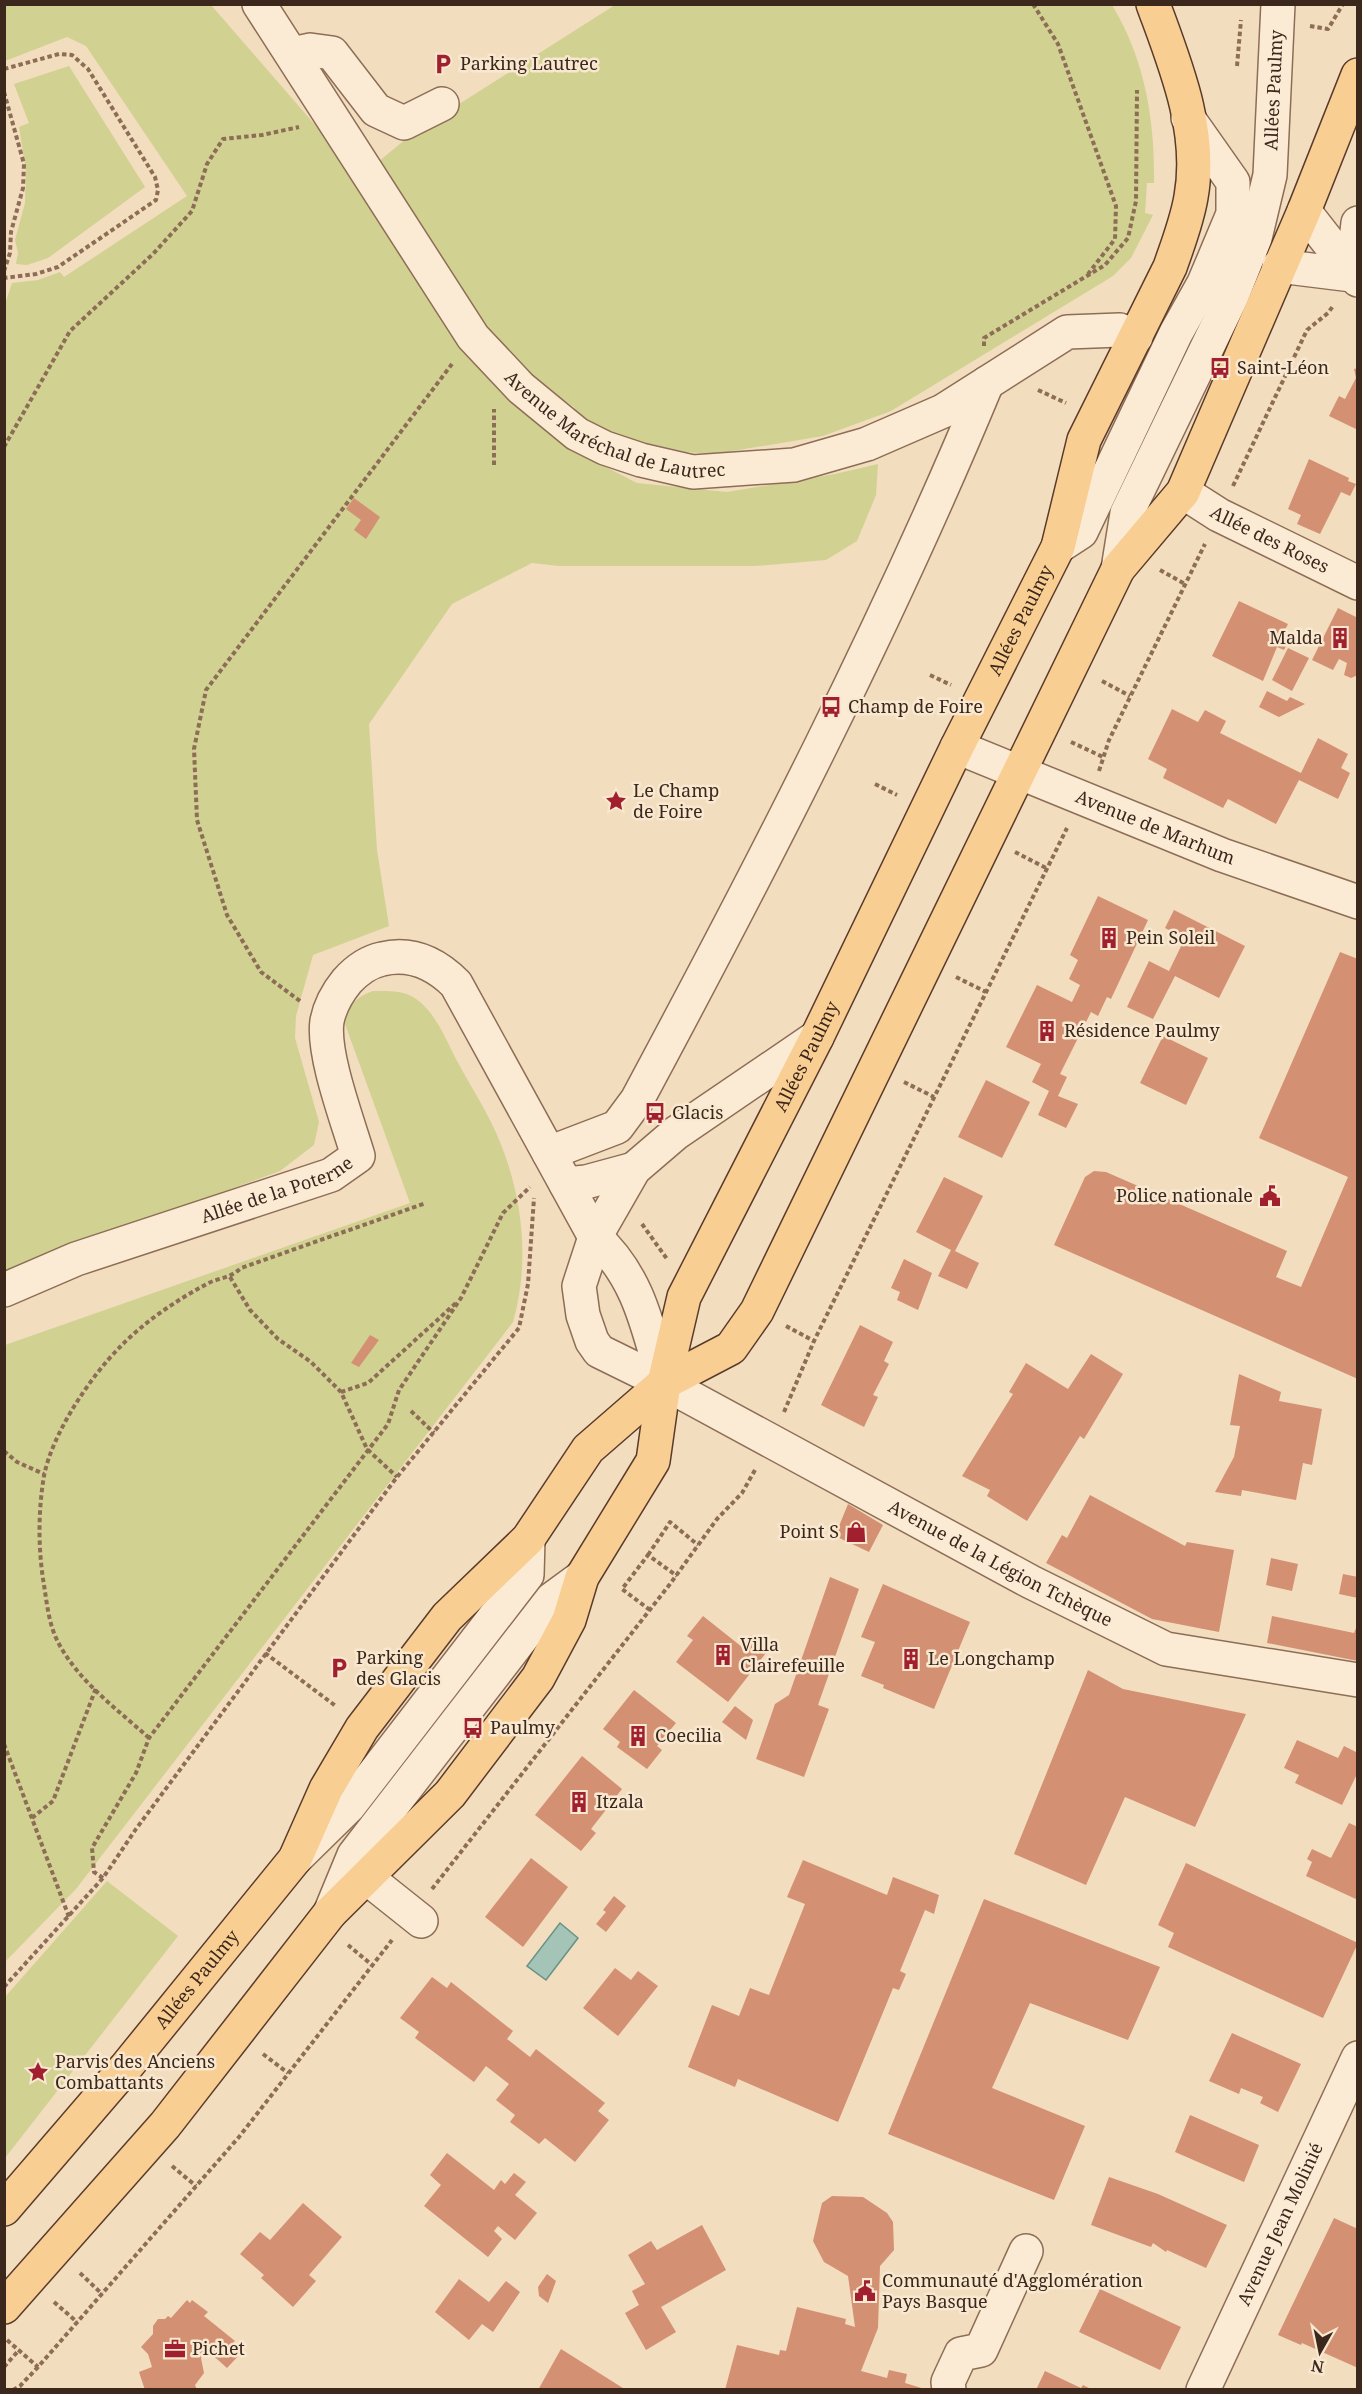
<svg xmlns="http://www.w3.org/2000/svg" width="1362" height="2394" viewBox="0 0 1362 2394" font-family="'Noto Serif',serif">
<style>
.green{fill:#d1d192}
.water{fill:#a3c4b6;stroke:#699284;stroke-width:1.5}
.building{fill:#d49072}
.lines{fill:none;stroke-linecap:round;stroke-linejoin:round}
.minor-casing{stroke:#8d6d56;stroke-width:36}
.major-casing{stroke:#5a3b2b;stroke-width:36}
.path{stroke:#8d6d56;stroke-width:4;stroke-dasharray:4.5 3;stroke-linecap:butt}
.minor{stroke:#fcebd4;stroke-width:33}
.major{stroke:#f9ce93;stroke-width:33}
.labels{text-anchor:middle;stroke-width:5;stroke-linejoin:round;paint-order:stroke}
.poi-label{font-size:18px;fill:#3b271c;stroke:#f9e8d0;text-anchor:start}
.street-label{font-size:18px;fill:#3b271c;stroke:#f9e8d0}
</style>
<rect width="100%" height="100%" fill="#f2ddbf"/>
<!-- green -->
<g class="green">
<polygon points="5,5 211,5 323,134 340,161 582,455 637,483 727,492 835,474 878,464 876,495 857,541 826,560 755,566 559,566 532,563 452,604 369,724 377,850 389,926 313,955 296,1016 295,1038 319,1122 314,1145 280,1171 5,1272 5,304 12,283 38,280 60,272 64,277 187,196 86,46 67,37 5,61"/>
<path d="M615 5H1112C1145 59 1155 121 1154 183H1147L1145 213 1153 215 1131 258 1113 276 891 411 823 436 715 454 686 452 632 440 582 420 574 407 537 382 462 302 378 162 412 134Z"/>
<polygon points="69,66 145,187 48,258 27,265 16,264 18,253 15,240 25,203 26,171 19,127 29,123 14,84"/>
<path d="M373 991C387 991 401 990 413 997 435 1010 446 1040 457 1061 471 1087 489 1114 500 1142 523 1199 530 1263 513 1322L76 1889 5 1962V1345L410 1203 345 1024C349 1005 354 998 373 991Z"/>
<polygon points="107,1881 178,1936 5,2158 5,1997"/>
</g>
<!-- water -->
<polygon class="water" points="560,1923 578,1938 546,1980 527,1966"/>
<!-- building -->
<g class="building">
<polygon points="1358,368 1358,430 1329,416 1339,396 1345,399 1356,378 1354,369"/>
<polygon points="1309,459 1349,478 1348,481 1356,484 1350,496 1341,492 1320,534 1297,524 1301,515 1288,509"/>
<polygon points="354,498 380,517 366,539 354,530 361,520 346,509"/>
<polygon points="1239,601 1288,624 1284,632 1291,636 1284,650 1277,647 1263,681 1212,656"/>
<polygon points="1338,608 1358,618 1358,675 1351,678 1344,675 1347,663 1339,659 1333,670 1312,660"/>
<polygon points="1288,648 1309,658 1292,691 1272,680"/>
<polygon points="1267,691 1287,701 1290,697 1305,704 1279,717 1259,707"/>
<polygon points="1172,709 1198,722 1205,710 1226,721 1220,733 1301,773 1318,738 1348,754 1341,768 1350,773 1338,799 1299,780 1276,824 1228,799 1223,808 1163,778 1167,769 1148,759"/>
<polygon points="1098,896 1148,920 1111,999 1107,997 1098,1016 1091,1012 1060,1074 1067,1077 1058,1096 1078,1104 1066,1128 1038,1115 1049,1091 1032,1082 1041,1064 1006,1047 1037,985 1072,1002 1080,985 1069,979 1078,960 1070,955"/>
<polygon points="1174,910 1245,946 1219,998 1175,976 1153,1019 1127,1007 1149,961 1169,971 1185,938 1165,928"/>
<polygon points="1340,952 1358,959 1358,1379 1054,1245 1085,1177 1094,1171 1106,1172 1287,1251 1276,1277 1301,1287 1348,1177 1259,1138"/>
<polygon points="1163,1036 1208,1058 1186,1105 1140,1083"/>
<polygon points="986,1080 1030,1102 1002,1158 958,1137"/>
<polygon points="944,1177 983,1196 955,1251 979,1263 967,1289 938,1276 951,1250 916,1232"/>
<polygon points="904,1259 932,1273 918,1310 897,1300 900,1292 891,1288"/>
<polygon points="860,1325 893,1342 884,1361 889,1364 873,1395 878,1397 864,1427 821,1405"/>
<polygon points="370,1335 379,1340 359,1367 351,1363"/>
<polygon points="1091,1354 1123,1374 1084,1439 1080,1436 1027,1521 987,1496 990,1490 962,1476 1013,1394 1009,1392 1026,1363 1068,1389"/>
<polygon points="1239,1374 1281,1392 1279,1401 1322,1409 1312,1465 1303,1463 1296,1500 1242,1490 1241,1496 1215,1492 1234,1457 1240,1426 1230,1425"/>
<polygon points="1090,1495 1185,1546 1187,1542 1234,1550 1219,1632 1152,1619 1046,1563 1062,1535 1067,1538"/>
<polygon points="848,1504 883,1525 869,1552 835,1536"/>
<polygon points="1271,1558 1298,1564 1292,1591 1266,1585"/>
<polygon points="1343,1574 1358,1577 1358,1598 1339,1594"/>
<polygon points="830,1577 859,1589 818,1705 829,1709 804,1777 756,1759 775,1704 789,1695"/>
<polygon points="883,1584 970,1622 934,1709 883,1688 884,1685 861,1676 875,1642 861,1637"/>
<polygon points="703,1616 742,1647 751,1635 769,1649 728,1702 676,1662 693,1640 687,1636"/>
<polygon points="1272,1616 1354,1633 1358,1623 1358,1661 1267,1643"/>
<polygon points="1088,1670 1123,1689 1246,1714 1195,1827 1125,1797 1086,1885 1014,1854"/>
<polygon points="634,1690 676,1723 657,1746 662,1750 647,1769 617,1747 620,1742 603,1729"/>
<polygon points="735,1706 753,1720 746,1740 722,1722"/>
<polygon points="1297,1740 1338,1758 1344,1746 1358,1753 1358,1772 1342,1805 1295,1783 1299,1775 1284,1768"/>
<polygon points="582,1756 622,1789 591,1829 596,1833 581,1851 535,1815"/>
<polygon points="1349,1823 1358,1827 1358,1900 1306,1876 1312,1862 1307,1859 1312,1849 1331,1858"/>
<polygon points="531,1858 568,1887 523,1947 485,1917"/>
<polygon points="803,1860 887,1895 893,1877 939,1895 934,1914 925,1910 900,1971 906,1974 899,1990 893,1988 838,2122 738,2079 735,2087 688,2067 712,2005 739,2016 750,1988 769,1995 805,1904 787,1897"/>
<polygon points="1186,1863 1358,1943 1323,2018 1168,1947 1174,1933 1158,1925"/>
<polygon points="614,1896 626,1906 606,1932 596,1924 606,1912 603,1910"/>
<polygon points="984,1899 1160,1967 1128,2040 1030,2003 992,2088 1085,2126 1054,2200 888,2134"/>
<polygon points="615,1968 631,1980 638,1971 658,1986 618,2036 583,2008"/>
<polygon points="432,1977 447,1988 451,1982 513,2031 507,2039 530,2057 536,2049 605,2103 598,2111 609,2120 575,2162 545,2138 539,2144 510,2122 515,2115 496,2100 509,2084 486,2066 474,2082 415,2038 419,2032 400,2018"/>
<polygon points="1232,2033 1301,2064 1278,2112 1260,2103 1263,2097 1241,2088 1239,2094 1209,2081"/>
<polygon points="1190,2115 1259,2145 1244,2182 1175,2152"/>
<polygon points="447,2153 494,2190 501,2180 505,2184 514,2173 526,2182 515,2195 537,2213 515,2240 498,2226 494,2231 502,2239 488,2257 424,2206 441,2185 430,2175"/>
<polygon points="1109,2177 1158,2194 1227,2225 1206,2268 1167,2250 1166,2252 1153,2243 1151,2247 1091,2225"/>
<polygon points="832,2196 863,2197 887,2213 893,2222 894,2250 880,2266 878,2328 861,2371 887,2378 889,2370 907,2374 905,2383 928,2390 725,2390 737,2345 779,2355 780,2350 786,2351 797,2307 846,2319 845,2324 855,2327 848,2276 824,2262 813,2241 822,2203"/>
<polygon points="303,2203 342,2237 309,2275 316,2281 293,2307 261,2278 264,2275 240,2254 260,2232 270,2240"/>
<polygon points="1334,2218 1358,2229 1358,2368 1302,2343 1301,2345 1278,2335"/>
<polygon points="702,2225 726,2270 661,2307 676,2332 646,2350 625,2313 639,2305 632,2291 645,2284 628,2255 651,2241 657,2250"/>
<polygon points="547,2274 556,2281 548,2303 539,2296 538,2287"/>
<polygon points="459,2279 489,2302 506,2281 520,2292 493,2332 482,2324 469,2340 435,2312"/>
<polygon points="1100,2289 1181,2327 1160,2370 1079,2332"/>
<polygon points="187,2300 190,2303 192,2300 208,2312 204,2316 235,2341 232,2344 242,2352 227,2368 207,2350 201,2358 204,2373 195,2385 197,2390 145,2390 139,2372 152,2367 148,2354 141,2347 153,2334 153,2326 158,2319 165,2319 168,2316 171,2318"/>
<polygon points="561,2349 626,2390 538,2390"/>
<polygon points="1045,2371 1081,2388 1083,2385 1093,2390 1036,2390"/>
</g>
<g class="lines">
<defs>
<g id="minor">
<path id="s1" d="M259 4 473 337 521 388 577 434 605 448 641 460 693 472 794 465 867 444 943 411 1067 332 1120 330 1136 337"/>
<polyline points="292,54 310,50 332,53 376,110 404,123 442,104"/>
<polyline points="1304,211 1358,280"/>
<polyline points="1279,266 1352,275 1358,272"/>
<polyline points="1352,275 1358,223"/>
<path id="s2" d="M1183 492 1219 515 1358 583"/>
<polyline points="1058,547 1081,532 1176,333 1204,283 1233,214 1233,182 1188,118"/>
<path id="s3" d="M1118 569 1127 513 1232 296 1255 238 1270 175 1278 4"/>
<path id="s4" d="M957 747 1222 855 1358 902"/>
<path id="s5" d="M817 1037 676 1133 634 1169 595 1237 579 1286 583 1315 592 1341 599 1351 664 1383 1031 1582 1166 1649 1358 1680"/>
<path d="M549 1153 617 1127 637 1100C763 865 885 629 987 383"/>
<polyline points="566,1184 586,1182 634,1169"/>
<path id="s6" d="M4 1290 76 1259 331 1175 358 1156C348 1122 322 1054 327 1021 330 1006 338 992 347 981 357 970 368 962 382 959 411 952 435 963 456 984L595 1237C639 1277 648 1328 664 1383"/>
<polyline points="295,1859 349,1806 527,1575 528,1539"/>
<polyline points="367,1878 421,1921"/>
<polyline points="330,1913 354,1855 552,1599 582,1577"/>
<polyline points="949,2390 948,2382 961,2354 981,2350 1026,2251"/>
<path id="s7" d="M1203 2390 1358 2058"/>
</g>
<g id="major">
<path id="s8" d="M4 2209 126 2067 295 1859 326 1789 362 1728 447 1617 528 1539 588 1449 664 1383 731 1348 757 1311 1118 569 1183 492 1304 211 1358 75"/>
<path id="s9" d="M4 2307 165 2125 330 1913 450 1794 538 1678 569 1620 582 1577 653 1461 664 1383 684 1297 817 1037 957 747 1058 547 1084 440 1170 267C1178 244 1187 221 1191 197 1203 131 1175 64 1153 4"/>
</g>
</defs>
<!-- minor casing -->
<use href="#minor" class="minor-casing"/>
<!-- major casing -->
<use href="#major" class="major-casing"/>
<!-- path -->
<g class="path">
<polyline points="1033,4 1058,44 1116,206 1115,239 1088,274"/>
<polyline points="1310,26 1328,29 1343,4"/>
<polyline points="1237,66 1241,20"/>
<polyline points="4,69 59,54 72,55 88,69 155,177 158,190 156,200 58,267 36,274 4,278"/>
<polyline points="4,92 24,164 23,188 11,232 10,253 4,271"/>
<polyline points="984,346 984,338 1105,265 1128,238 1136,201 1137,90"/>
<polyline points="1038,390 1066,403"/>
<polyline points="4,447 70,331 153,254 192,211 207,164 223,139 262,135 299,127"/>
<polyline points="494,465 494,409"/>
<polyline points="1233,486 1307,330 1328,313 1333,306"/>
<polyline points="1160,570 1185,584"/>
<polyline points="930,675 951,685"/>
<polyline points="1102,681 1130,696"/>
<polyline points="1071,742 1103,757"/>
<polyline points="1099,771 1109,740 1205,544"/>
<polyline points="875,784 897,795"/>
<polyline points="1015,852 1046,868"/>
<polyline points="956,977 986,992"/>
<polyline points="300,1001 261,972 227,915 197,820 194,749 206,690 452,364"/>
<polyline points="904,1082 934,1097"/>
<polyline points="642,1224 667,1259"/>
<polyline points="230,1277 250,1310 278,1339 311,1362 341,1392 367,1449 397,1477"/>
<polyline points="786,1326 814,1341"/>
<polyline points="341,1392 368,1383 456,1303"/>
<polyline points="411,1411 434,1433"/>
<polyline points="784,1412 814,1341 1067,828"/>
<polyline points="4,1451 17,1462 44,1474"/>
<polyline points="648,1555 670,1522 698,1545"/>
<polyline points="650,1610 622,1589 648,1555 677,1576"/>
<polyline points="265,1653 337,1707"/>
<path d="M149 1738C117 1709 78 1681 58 1642 49 1625 47 1604 44 1585 38 1550 38 1511 44 1476 52 1434 90 1377 120 1347 143 1323 175 1301 205 1285 218 1277 228 1280 241 1268L426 1203"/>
<polyline points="4,1744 69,1917"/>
<polyline points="32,1818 53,1801 96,1688"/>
<polyline points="103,1878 94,1872 92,1848 136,1773 149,1738 388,1424 399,1390 461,1298 503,1213 530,1187"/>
<polyline points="432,1889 670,1584 717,1519 742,1493 755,1470"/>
<polyline points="348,1945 372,1965"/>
<polyline points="4,1987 103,1878 136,1829 397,1477 519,1328 528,1284 534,1198"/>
<polyline points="263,2054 288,2073"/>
<polyline points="172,2166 196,2186"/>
<polyline points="80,2273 102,2294"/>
<polyline points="54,2302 77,2322"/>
<polyline points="7,2340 38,2367"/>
<polyline points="4,2367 19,2350"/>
<polyline points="13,2390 20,2386 38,2367 239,2137 392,1940"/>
</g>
<!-- minor -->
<use href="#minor" class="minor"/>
<!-- major -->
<use href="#major" class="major"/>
</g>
<!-- icons -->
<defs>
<symbol id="parking-bare" viewBox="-9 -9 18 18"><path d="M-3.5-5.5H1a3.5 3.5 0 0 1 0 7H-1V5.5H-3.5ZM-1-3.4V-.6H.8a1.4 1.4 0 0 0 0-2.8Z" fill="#a1202f" stroke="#f9e8d0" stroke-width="2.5" paint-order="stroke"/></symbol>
<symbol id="bus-bare" viewBox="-9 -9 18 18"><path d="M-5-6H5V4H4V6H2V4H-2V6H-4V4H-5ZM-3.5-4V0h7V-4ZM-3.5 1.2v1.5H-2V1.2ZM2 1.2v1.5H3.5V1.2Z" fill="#a1202f" stroke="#f9e8d0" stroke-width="2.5" paint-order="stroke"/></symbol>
<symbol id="building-bare" viewBox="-9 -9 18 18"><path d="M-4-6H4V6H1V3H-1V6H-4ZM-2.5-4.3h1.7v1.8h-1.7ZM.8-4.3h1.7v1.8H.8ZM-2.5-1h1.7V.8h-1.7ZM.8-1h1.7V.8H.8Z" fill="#a1202f" stroke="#f9e8d0" stroke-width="2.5" paint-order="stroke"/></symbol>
<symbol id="sight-bare" viewBox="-9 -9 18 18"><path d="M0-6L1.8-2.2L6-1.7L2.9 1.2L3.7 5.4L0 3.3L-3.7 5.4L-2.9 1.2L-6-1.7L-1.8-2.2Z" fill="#a1202f" stroke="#f9e8d0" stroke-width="2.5" paint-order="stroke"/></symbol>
<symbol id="civic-bare" viewBox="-9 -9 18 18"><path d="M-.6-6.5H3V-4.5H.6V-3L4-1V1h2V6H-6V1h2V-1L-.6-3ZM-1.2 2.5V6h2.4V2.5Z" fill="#a1202f" stroke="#f9e8d0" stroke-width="2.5" paint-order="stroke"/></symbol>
<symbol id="shop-bare" viewBox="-9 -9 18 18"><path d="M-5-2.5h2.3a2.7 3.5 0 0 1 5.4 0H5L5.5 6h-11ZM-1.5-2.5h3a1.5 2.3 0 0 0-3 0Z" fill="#a1202f" stroke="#f9e8d0" stroke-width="2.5" paint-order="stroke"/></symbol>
<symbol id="office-bare" viewBox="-9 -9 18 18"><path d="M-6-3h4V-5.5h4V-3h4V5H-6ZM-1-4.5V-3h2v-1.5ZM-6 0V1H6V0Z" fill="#a1202f" stroke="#f9e8d0" stroke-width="2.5" paint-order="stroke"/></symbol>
</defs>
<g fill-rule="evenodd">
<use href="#parking-bare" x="428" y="49" width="30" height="30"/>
<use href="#bus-bare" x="1205" y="353" width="30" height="30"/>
<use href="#building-bare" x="1325" y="623" width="30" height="30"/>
<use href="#bus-bare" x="816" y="692" width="30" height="30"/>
<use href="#sight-bare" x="601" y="786" width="30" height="30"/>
<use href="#building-bare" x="1094" y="923" width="30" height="30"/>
<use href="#building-bare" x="1032" y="1016" width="30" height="30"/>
<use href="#bus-bare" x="640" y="1098" width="30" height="30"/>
<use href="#civic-bare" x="1255" y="1181" width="30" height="30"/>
<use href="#shop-bare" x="841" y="1517" width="30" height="30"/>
<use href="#building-bare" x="708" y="1640" width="30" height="30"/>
<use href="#building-bare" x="896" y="1644" width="30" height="30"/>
<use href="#parking-bare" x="324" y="1653" width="30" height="30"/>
<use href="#bus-bare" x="458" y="1713" width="30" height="30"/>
<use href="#building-bare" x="623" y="1721" width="30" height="30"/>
<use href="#building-bare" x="564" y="1787" width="30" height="30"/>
<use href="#sight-bare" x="23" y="2057" width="30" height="30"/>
<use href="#civic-bare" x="850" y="2276" width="30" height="30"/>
<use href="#office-bare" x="160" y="2334" width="30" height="30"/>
</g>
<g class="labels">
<!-- poi labels -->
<g class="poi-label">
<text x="460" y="70">Parking Lautrec</text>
<text x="1237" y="374">Saint-Léon</text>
<text x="1323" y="644" text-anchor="end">Malda</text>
<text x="848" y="713">Champ de Foire</text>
<text x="633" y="797">Le Champ<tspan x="633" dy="21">de Foire</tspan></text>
<text x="1126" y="944">Pein Soleil</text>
<text x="1064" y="1037">Résidence Paulmy</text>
<text x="672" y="1119">Glacis</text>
<text x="1253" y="1202" text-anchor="end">Police nationale</text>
<text x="839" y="1538" text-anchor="end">Point S</text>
<text x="740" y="1651">Villa<tspan x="740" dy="21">Clairefeuille</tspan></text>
<text x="356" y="1664">Parking<tspan x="356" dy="21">des Glacis</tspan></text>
<text x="928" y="1665">Le Longchamp</text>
<text x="490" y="1734">Paulmy</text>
<text x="655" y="1742">Coecilia</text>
<text x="596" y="1808">Itzala</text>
<text x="55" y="2068">Parvis des Anciens<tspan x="55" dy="21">Combattants</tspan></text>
<text x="882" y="2287">Communauté d'Agglomération<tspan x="882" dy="21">Pays Basque</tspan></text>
<text x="192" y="2355">Pichet</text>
</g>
<!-- street labels -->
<g class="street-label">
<text dy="6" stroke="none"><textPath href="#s3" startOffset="510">Allées Paulmy</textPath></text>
<text dy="6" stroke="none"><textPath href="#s1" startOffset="570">Avenue Maréchal de Lautrec</textPath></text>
<text dy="6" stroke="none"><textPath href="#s2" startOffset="99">Allée des Roses</textPath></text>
<text dy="6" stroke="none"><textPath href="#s9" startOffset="1996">Allées Paulmy</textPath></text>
<text dy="6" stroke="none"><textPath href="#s4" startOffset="214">Avenue de Marhum</textPath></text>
<text dy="6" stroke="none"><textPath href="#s9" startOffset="1510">Allées Paulmy</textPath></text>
<text dy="6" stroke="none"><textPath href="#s6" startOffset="291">Allée de la Poterne</textPath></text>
<text dy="6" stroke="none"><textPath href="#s5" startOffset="879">Avenue de la Légion Tchèque</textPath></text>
<text dy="6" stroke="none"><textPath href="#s8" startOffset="300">Allées Paulmy</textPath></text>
<text dy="6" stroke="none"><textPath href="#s7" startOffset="183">Avenue Jean Molinié</textPath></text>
</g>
</g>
<!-- border -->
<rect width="1362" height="2394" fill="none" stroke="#3b271c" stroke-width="12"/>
<!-- north arrow -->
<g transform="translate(1320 2352) rotate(189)" stroke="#f9e8d0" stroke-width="4.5" paint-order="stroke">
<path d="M0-4.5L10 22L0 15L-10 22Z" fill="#3b271c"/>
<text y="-9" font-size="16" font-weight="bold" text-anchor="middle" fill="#3b271c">N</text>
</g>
</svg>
